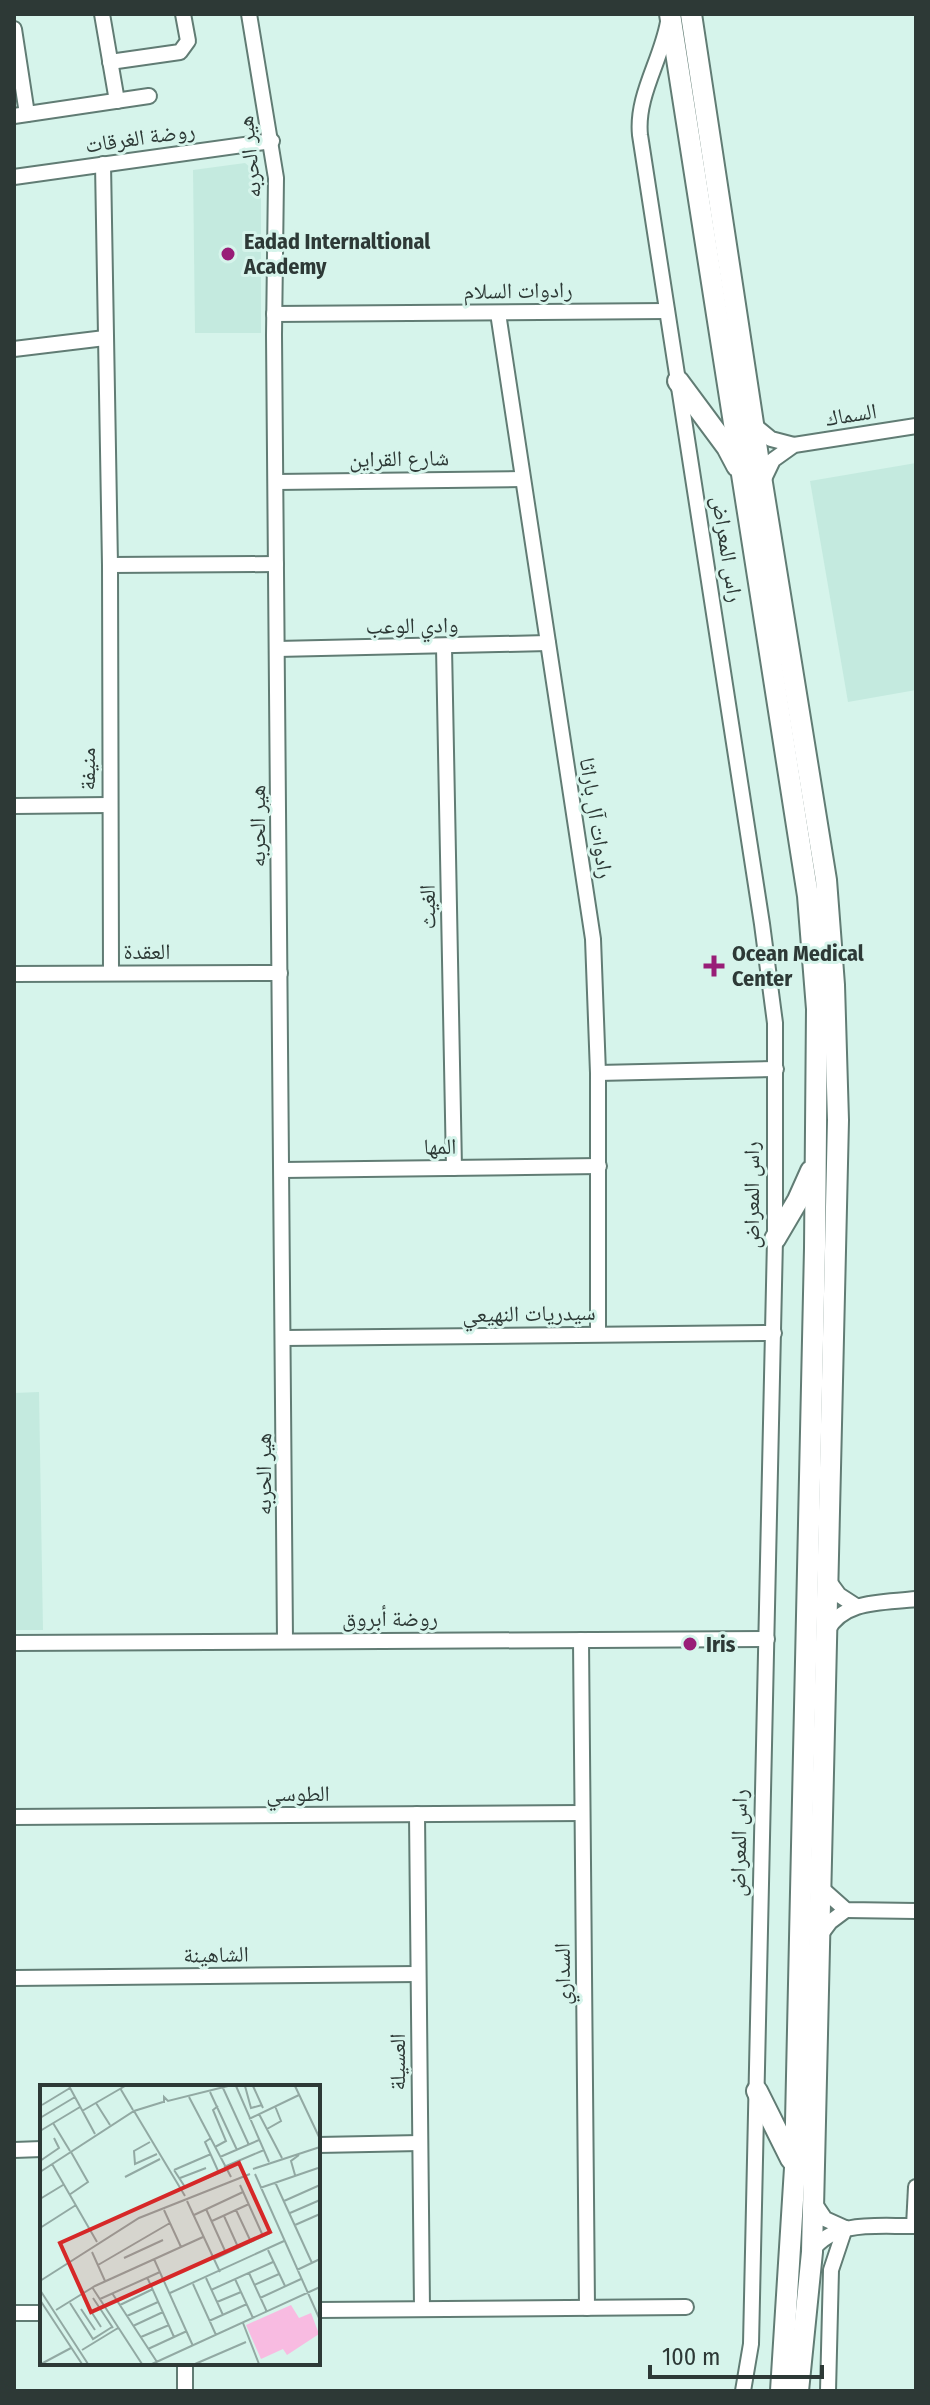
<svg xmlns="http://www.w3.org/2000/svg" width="930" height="2405" viewBox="0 0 930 2405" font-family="'Fira Sans Condensed','Noto Naskh Arabic',sans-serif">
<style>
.built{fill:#c4eadf}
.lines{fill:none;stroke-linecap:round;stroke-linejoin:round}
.street-casing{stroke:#617c74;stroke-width:18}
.secondary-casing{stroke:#617c74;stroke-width:24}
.street{stroke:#fff;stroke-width:14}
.secondary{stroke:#fff;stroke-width:20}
.poi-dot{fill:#981d77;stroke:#d6f4eb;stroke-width:3}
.labels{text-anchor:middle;stroke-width:6;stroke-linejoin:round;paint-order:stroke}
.street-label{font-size:22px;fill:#2d3936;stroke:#d6f4eb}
.poi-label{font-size:22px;font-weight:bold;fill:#2d3936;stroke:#d6f4eb;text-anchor:start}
.inset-road{fill:none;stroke:#92a9a3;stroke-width:2}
.view{fill:#d62828;fill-opacity:0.15;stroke:#d62828;stroke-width:4}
.inset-edge{fill:none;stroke:#2d3936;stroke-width:4}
</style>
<rect width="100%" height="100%" fill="#d6f4eb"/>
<!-- built -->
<g class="built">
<polygon points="245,163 261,176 261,333 195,333 193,170"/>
<polygon points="916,463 916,690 848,702 810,481"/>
<polygon points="39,1392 43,1630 14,1630 14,1393"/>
</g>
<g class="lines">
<defs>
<g id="street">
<polyline points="102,14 117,101"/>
<polyline points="249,14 276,178 274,335 285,1640"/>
<path d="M668 22C661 61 636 96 640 135L762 924 775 1023V1239L751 2344 743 2391"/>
<polyline points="14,29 27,114"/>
<polyline points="110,62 180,52 188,41 183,14"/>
<polyline points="14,116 149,96"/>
<polyline points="103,164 110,565 111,973"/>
<polyline points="14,177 272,141"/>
<polyline points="498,313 593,939 598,1073 598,1334"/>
<polyline points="274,314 667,311"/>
<polyline points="14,349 105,338"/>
<polyline points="753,424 771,439 794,445"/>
<polyline points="276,482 522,479"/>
<polyline points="762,483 773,460 794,445 916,426"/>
<polyline points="110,565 276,564"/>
<polyline points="444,647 454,1168"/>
<polyline points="277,649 548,643"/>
<polyline points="14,806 109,805"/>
<polyline points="14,974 280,973"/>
<polyline points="598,1073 776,1069"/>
<polyline points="283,1170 599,1166"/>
<polyline points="284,1338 774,1333"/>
<polyline points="828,1580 839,1595 856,1606"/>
<path d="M827 1631C844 1599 884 1603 916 1599"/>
<polyline points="581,1640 587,2308"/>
<polyline points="14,1643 767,1639"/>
<polyline points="417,1814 422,2309"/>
<polyline points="14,1817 582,1813"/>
<polyline points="819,1886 846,1910 916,1911"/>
<polyline points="818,1938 830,1922 846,1910"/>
<polyline points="14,1978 418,1974"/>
<polyline points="318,2145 420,2143"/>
<polyline points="14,2150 42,2149"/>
<polyline points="813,2201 825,2219 845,2228"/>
<polyline points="914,2226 916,2187"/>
<path d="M812 2251C835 2219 880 2227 916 2226"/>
<polyline points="318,2310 686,2307"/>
<polyline points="14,2313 42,2313"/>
<polyline points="185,2391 185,2363"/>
<polyline points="828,2391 831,2270 845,2228"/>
</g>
<g id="secondary">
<polyline points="670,14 808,896 817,1009 815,1248 795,2168 781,2391"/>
<polyline points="691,14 762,483 826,880 834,985 838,1120 812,2252 798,2391"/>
<polyline points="678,381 727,447 737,466"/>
<polyline points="775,1239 798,1200 811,1171"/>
<polyline points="757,2091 791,2159"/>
</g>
</defs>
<!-- street casing -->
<use href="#street" class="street-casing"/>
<!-- secondary casing -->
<use href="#secondary" class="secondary-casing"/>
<!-- street -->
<use href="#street" class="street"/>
<!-- secondary -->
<use href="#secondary" class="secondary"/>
</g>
<!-- markers -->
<g class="poi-dot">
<circle cx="228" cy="254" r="8"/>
<path d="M710 954h8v8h8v8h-8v8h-8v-8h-8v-8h8z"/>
<circle cx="690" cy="1644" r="8"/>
</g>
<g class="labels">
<!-- street labels -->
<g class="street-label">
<text transform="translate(140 137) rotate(-8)" y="8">روضة الغرقات</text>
<text transform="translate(249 157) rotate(-96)" y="8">هير الحربه</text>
<text transform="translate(518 290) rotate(-1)" y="8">رادوات السلام</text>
<text transform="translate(851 414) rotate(-9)" y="8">السماك</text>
<text transform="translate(399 458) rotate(-1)" y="8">شارع القراين</text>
<text transform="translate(728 549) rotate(81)" y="8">راس المعراض</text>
<text transform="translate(412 625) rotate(-1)" y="8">وادي الوعب</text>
<text transform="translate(87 769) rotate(-90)" y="8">منيفة</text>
<text transform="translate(597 818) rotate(81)" y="8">رادوات آل باراثا</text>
<text transform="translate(257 826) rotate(-90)" y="8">هير الحربه</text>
<text transform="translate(427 907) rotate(-91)" y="8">الغيث</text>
<text x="147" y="959">العقدة</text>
<text transform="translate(440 1146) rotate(-1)" y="8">المها</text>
<text transform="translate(751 1195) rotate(-90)" y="8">راس المعراض</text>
<text transform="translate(529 1313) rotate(-1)" y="8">سيدريات النهيعي</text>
<text transform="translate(263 1474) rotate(-90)" y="8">هير الحربه</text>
<text x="390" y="1626">روضة أبروق</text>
<text x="298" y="1801">الطوسي</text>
<text transform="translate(738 1843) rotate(-89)" y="8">راس المعراض</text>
<text transform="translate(216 1954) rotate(-1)" y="8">الشاهينة</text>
<text transform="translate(562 1974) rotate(-91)" y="8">السداري</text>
<text transform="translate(397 2062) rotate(-90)" y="8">العسيلة</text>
</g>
<!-- poi labels -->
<g class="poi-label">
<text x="244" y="249">Eadad Internaltional<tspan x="244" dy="25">Academy</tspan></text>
<text x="732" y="961">Ocean Medical<tspan x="732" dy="25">Center</tspan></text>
<text x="706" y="1652">Iris</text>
</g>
</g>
<!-- overview -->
<g transform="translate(40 2085)">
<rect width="280" height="280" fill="#d6f4eb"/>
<path d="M251 220 259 233 271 228 279 249 247 270 243 264 221 274 206 240Z" fill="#f8bbe1"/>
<path class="inset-road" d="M29 1 55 49M196 1 229 77M205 1 211 23 222 20M213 1 223 23M255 1 280 54M80 3 93 25M183 3 209 60M170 7 197 65M149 12 191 92M56 18 70 40M124 18V12L128 16 188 1M2 20 30 3M42 26 85 1M94 26 145 111M219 29 242 73M0 33 35 12M209 34 259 10M13 38 30 66M227 44 241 36 235 21M0 46 40 22M171 53 165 57 179 88M110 57 94 66 95 79 117 69M175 62 186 56 173 25 178 21M180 72 219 55M0 76 19 63 14 53M12 79 57 157M184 82 224 65M213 84 280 62M134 85 145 102 186 85M134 85 171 69M0 87 94 26 123 17M215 89 280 235M255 90 251 76 259 70M85 92 120 74M140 93 166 83M235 97 272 178M200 100 223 151M220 103 278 83M29 110 48 97 31 67M0 114 23 100M147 116 180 187M244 116 280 100M166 124 186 168M124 125 141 162M196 125 211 157M250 128 280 115M154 130 203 107M184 131 198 162M172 136 209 119M255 140 280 129M0 143 36 120M228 165 245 201M52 167 65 196M84 173 123 155M114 174 153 261M174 174 230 148M58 180 130 138M257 185 280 174M209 188 227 227M107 192 134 252M166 193 183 230M195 194 213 233M0 196 99 133 210 89M153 199 176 250M214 200 239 189M52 202 102 279M0 205 48 279M171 205 233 177M72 208 117 277M130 208 244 156M53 213 73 243M220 213 261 194M60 214 120 187M0 215 42 279M177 217 201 207M30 218 53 254 72 242M47 220 61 242M80 220 113 204M41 224 55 245M16 225 55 201 163 152M87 231 118 217M169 236 207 219M203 238 219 279M93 241 123 227M101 252 129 240M108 264 147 246M42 265 78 243M1 279 31 263M112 279 280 202M155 279 206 257"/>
<path class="view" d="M199 78 230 147 51 227 20 158Z"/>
<rect width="280" height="280" class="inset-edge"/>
</g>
<!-- border -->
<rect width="930" height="2405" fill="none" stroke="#2d3936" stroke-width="32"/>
<!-- scale -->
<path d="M650 2365v12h172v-12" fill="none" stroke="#2d3936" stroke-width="4"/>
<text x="662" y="2365" font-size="24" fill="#2d3936" stroke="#d6f4eb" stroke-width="6" paint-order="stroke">100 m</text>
</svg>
